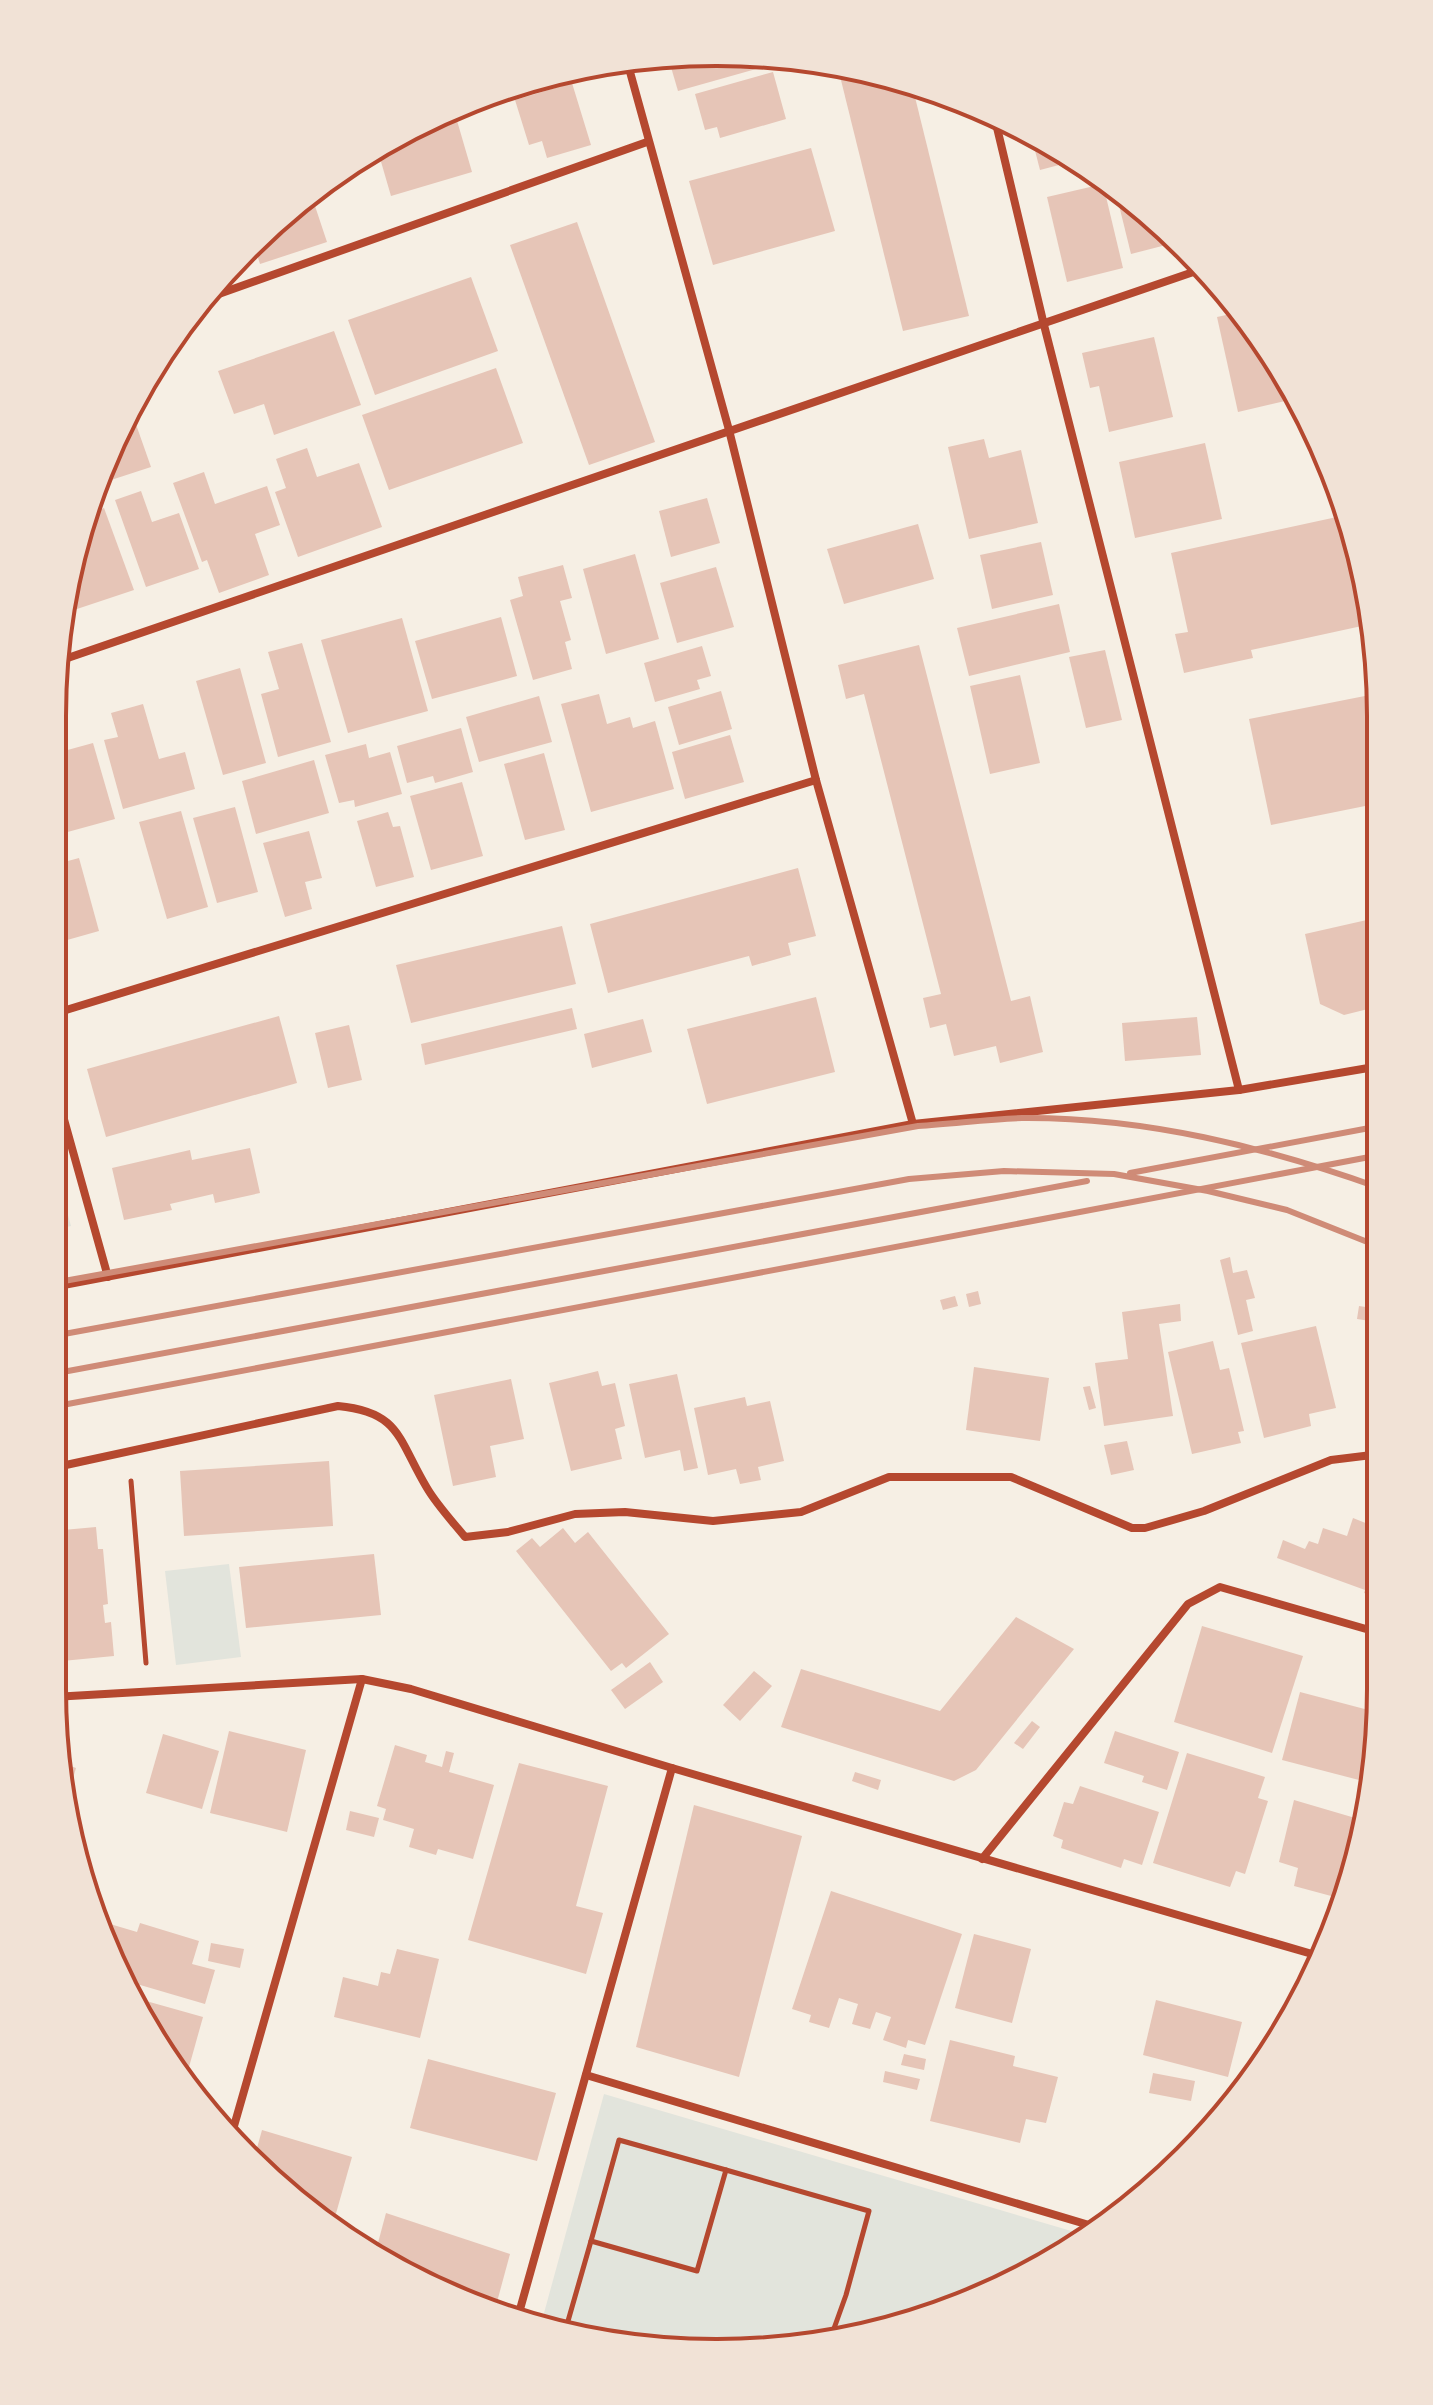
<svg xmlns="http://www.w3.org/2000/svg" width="1433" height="2405" viewBox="0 0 1433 2405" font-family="Bitter,serif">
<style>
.green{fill:#e2e4dc}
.building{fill:#e6c5b7}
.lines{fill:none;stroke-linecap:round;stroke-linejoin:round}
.path{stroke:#b5482f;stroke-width:5}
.minor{stroke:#b5482f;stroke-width:8}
.rail{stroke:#cf8b77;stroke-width:6}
.rim{fill:none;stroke:#b5482f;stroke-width:4}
</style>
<rect width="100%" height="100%" fill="#f6efe4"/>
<!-- green -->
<g class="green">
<polygon points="53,1162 71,1226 53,1230"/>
<polygon points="229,1564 241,1657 176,1665 165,1571"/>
<polygon points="604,2094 1085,2235 930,2318 716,2353 541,2324"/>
</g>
<!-- building -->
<g class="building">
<polygon points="717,52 768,57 770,65 678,91 668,57"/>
<polygon points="837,64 912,85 969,316 903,331"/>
<polygon points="570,70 571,73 511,91 510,88"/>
<polygon points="773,72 786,119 720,138 717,127 705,130 695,94"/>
<polygon points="572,83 591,145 547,158 542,141 529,145 515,100"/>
<polygon points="453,107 472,172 391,196 377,148"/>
<polygon points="1031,135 1078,160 1040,170"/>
<polygon points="811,148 835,231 713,265 689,181"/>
<polygon points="1103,184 1123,268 1067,282 1047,197"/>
<polygon points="1115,189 1163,232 1166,245 1131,254"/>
<polygon points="311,194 327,242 260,264 253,242"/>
<polygon points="577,222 655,442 589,465 510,245"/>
<polygon points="471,277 498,351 375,395 348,320"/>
<polygon points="1240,312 1292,385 1298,398 1238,412 1217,317"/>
<polygon points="334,331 361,405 274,435 264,404 234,414 218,371"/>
<polygon points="1154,337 1173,417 1109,432 1099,386 1090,388 1082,353"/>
<polygon points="496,368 523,443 389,490 362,415"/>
<polygon points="132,413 151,467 108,481 104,469"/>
<polygon points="984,439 989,458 1021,450 1038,523 969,539 948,447"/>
<polygon points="1205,443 1222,519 1135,538 1119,462"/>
<polygon points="307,448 317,477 359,463 382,527 298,557 275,492 286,488 276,459"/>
<polygon points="204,472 215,504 267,486 280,525 255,534 269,575 219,593 207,560 202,562 173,483"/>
<polygon points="141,491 152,522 179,513 199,569 146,587 115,500"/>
<polygon points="707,498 720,543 671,557 659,511"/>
<polygon points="104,508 134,590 65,613 85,515"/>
<polygon points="1346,515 1358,544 1371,624 1251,650 1253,658 1184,673 1175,634 1188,632 1171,553"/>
<polygon points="918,524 934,579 844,604 827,549"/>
<polygon points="1041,542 1053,595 992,609 980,555"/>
<polygon points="635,554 659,639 606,654 583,569"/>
<polygon points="563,565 572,598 560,601 571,640 565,642 572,669 533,680 510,600 523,596 518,577"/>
<polygon points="716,567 734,627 677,643 660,583"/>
<polygon points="1059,604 1070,652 969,676 957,628"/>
<polygon points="501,617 517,676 432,699 415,641"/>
<polygon points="402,618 428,711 348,733 321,640"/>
<polygon points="302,643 331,742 278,757 261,694 279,689 268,652"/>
<polygon points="919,645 1011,1001 1030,996 1043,1052 1000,1063 996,1046 954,1056 946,1024 930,1028 923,998 941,994 864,694 846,699 838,665"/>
<polygon points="702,646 711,676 697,680 700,689 655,702 644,663"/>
<polygon points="1105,650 1122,720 1086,728 1069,657"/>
<polygon points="240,668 266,763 223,775 196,681"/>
<polygon points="1020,675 1040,763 990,774 970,686"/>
<polygon points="721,691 732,729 679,745 668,707"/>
<polygon points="1380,693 1380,803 1271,825 1249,719"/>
<polygon points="599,694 607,724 630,717 633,728 655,721 674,789 591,812 561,704"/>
<polygon points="539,696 552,742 479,762 466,717"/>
<polygon points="143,704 159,759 185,752 195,789 123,809 104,740 118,737 111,713"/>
<polygon points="461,728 473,772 435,783 433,776 407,783 397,746"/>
<polygon points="730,735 744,782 685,799 672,752"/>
<polygon points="93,743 115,819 53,836 53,754"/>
<polygon points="366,744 369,758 390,752 402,794 355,807 354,800 339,803 325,755"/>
<polygon points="544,753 565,830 525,840 504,764"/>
<polygon points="314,760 329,813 256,834 242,781"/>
<polygon points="462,782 483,856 431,870 410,796"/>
<polygon points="235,807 258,892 217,903 193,818"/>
<polygon points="181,811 208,907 167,919 139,822"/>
<polygon points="388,812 393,827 400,826 414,877 376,887 357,821"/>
<polygon points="309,831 322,878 305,882 312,909 285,917 263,843"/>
<polygon points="79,858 99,931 53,944 53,865"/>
<polygon points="798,868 816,936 788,943 791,955 752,966 749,956 608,993 590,924"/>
<polygon points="1380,917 1380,1006 1344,1015 1320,1004 1305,934"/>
<polygon points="562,926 576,984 411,1023 396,965"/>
<polygon points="816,997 835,1072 707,1104 687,1029"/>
<polygon points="572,1008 577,1029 425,1065 421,1044"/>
<polygon points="279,1016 297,1083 106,1137 87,1069"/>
<polygon points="1197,1017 1201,1055 1125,1061 1122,1023"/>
<polygon points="643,1019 652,1052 592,1068 584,1034"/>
<polygon points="349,1025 362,1080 328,1088 315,1033"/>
<polygon points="250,1148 260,1193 215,1203 213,1194 170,1204 172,1210 124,1220 112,1168 190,1150 192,1160"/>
<polygon points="1230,1257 1233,1273 1247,1270 1255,1298 1246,1300 1253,1331 1238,1335 1220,1260"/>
<polygon points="978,1291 981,1304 969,1307 966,1294"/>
<polygon points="955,1296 958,1306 943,1310 940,1300"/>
<polygon points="1180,1304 1181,1321 1159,1324 1173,1416 1104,1426 1095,1363 1128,1359 1122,1312"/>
<polygon points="1359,1306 1379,1309 1377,1322 1357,1319"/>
<polygon points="1316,1326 1336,1408 1309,1414 1311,1426 1264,1438 1241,1343"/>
<polygon points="1213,1341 1220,1370 1229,1368 1244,1431 1238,1432 1241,1443 1192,1454 1168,1352"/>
<polygon points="1380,1358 1380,1418 1374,1419 1365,1359"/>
<polygon points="974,1367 1049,1378 1040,1441 966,1430"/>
<polygon points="598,1371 602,1386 615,1383 625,1426 615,1429 622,1459 571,1471 549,1383"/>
<polygon points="677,1374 698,1468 684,1471 680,1450 645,1458 629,1384"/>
<polygon points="511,1379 524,1439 490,1446 496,1477 453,1486 434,1395"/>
<polygon points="1090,1386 1096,1408 1089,1410 1083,1387"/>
<polygon points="745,1397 747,1406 770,1401 784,1461 758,1467 761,1480 740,1484 736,1469 708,1475 694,1408"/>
<polygon points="1127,1441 1134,1470 1111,1475 1104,1445"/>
<polygon points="329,1461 333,1526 184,1536 180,1471"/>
<polygon points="1371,1514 1380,1517 1380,1598 1364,1593 1365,1590 1277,1558 1283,1540 1305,1549 1309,1541 1318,1544 1323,1528 1347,1536 1353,1518 1368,1524"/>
<polygon points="96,1527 98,1549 103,1549 108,1604 103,1605 105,1623 111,1622 114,1656 52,1662 52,1531"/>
<polygon points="563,1528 575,1543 588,1532 669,1634 626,1668 622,1663 611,1671 516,1551 532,1538 540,1547"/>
<polygon points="374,1554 381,1615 246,1628 239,1567"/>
<polygon points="1016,1617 1074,1649 976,1770 954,1781 781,1727 801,1669 940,1711"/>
<polygon points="1202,1626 1303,1656 1272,1753 1174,1722"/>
<polygon points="650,1662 663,1682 625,1709 611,1690"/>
<polygon points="754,1671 772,1686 740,1721 723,1705"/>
<polygon points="1300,1692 1376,1712 1359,1780 1282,1760"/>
<polygon points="1032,1721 1040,1727 1023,1749 1014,1743"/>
<polygon points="229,1731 306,1750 287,1832 210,1813"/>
<polygon points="1115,1731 1179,1752 1167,1790 1142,1782 1144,1776 1104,1763"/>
<polygon points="163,1734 219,1751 202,1809 146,1793"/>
<polygon points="395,1745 427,1755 425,1762 442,1767 446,1751 454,1753 449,1772 494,1785 473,1859 438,1849 436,1855 409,1847 414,1829 383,1820 386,1809 377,1806"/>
<polygon points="1187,1753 1265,1777 1258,1798 1268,1801 1245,1874 1236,1871 1230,1887 1153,1863"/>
<polygon points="519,1763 608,1786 576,1906 603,1913 586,1974 468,1940"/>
<polygon points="65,1764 76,1768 69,1792"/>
<polygon points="855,1772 881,1780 878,1790 852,1781"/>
<polygon points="1080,1786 1159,1812 1142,1865 1124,1859 1121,1868 1061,1848 1063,1840 1053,1836 1064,1802 1073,1804"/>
<polygon points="1294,1800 1362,1820 1346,1900 1294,1886 1298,1868 1279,1862"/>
<polygon points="694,1805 802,1836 739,2077 636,2047"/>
<polygon points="350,1811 379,1818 374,1837 346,1830"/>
<polygon points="831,1891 962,1934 925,2045 908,2040 906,2048 883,2040 891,2017 876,2012 870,2029 852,2024 858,2004 839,1998 829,2028 809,2022 811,2015 792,2009"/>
<polygon points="140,1923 199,1941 192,1964 215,1970 205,2004 130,1982 106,1937 110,1924 137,1932"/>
<polygon points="974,1934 1031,1949 1012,2023 955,2008"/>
<polygon points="211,1943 244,1949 240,1968 208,1961"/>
<polygon points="397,1949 439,1959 420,2038 334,2017 343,1977 378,1986 381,1972 390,1974"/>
<polygon points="139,1999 203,2017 189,2067 173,2062"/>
<polygon points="1156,2000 1242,2022 1228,2077 1143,2055"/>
<polygon points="950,2040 1015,2056 1013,2066 1058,2077 1046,2123 1026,2119 1020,2143 930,2121"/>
<polygon points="904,2054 926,2059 924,2070 901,2065"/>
<polygon points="428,2059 556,2093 537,2161 410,2128"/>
<polygon points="885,2071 920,2079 917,2090 883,2082"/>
<polygon points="1153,2073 1195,2081 1191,2101 1149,2093"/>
<polygon points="262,2130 352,2157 333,2224 327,2222 255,2155"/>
<polygon points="386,2213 510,2254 494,2313 375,2254"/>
</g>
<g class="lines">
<!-- path -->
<g class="path">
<polyline points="131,1481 146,1663"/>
<polygon points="619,2140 726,2170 697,2271 591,2241"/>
<polyline points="726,2170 869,2211 846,2295 832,2334"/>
<polyline points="566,2328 591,2241"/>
</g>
<!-- minor -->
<g class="minor">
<polyline points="627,61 729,430 816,780 913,1124"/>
<polyline points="994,115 1044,325 1239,1090"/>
<polyline points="202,300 647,142"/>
<polyline points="56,662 1205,268"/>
<polyline points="53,1014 816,780"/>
<polyline points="53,1080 108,1277"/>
<polyline points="53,1287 913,1124 1239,1090 1380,1066"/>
<path d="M52 1468 338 1406C401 1412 398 1440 427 1488 437 1505 452 1521 465 1537L508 1532 575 1514 625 1512 713 1521 801 1512 889 1477H1011L1132 1528H1145L1204 1511 1331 1460 1380 1454"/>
<polyline points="53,1697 362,1679 411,1689 672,1768 1319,1956"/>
<polyline points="982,1859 1188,1604 1220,1587 1380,1633"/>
<polyline points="586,2075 1099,2228"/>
<polyline points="232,2133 362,1679"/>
<polyline points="517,2320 672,1768"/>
</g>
<!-- rail -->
<g class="rail">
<polyline points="1130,1173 1380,1126"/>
<path d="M53 1283 918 1126C953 1124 988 1119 1022 1118 1145 1117 1265 1147 1380 1188"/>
<polyline points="53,1336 909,1179 1004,1171 1114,1174 1208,1191 1287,1210 1380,1247"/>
<polyline points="52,1374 1087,1181"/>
<polyline points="52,1407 1380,1155"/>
</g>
</g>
<!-- crop -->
<path d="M0 0H1433V2405H0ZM716 66H717A650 650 0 0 1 1367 716V1689A650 650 0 0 1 717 2339H716A650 650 0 0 1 66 1689V716A650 650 0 0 1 716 66Z" fill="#f1e2d6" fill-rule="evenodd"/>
<path class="rim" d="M716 66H717A650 650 0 0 1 1367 716V1689A650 650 0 0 1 717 2339H716A650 650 0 0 1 66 1689V716A650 650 0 0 1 716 66Z"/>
</svg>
